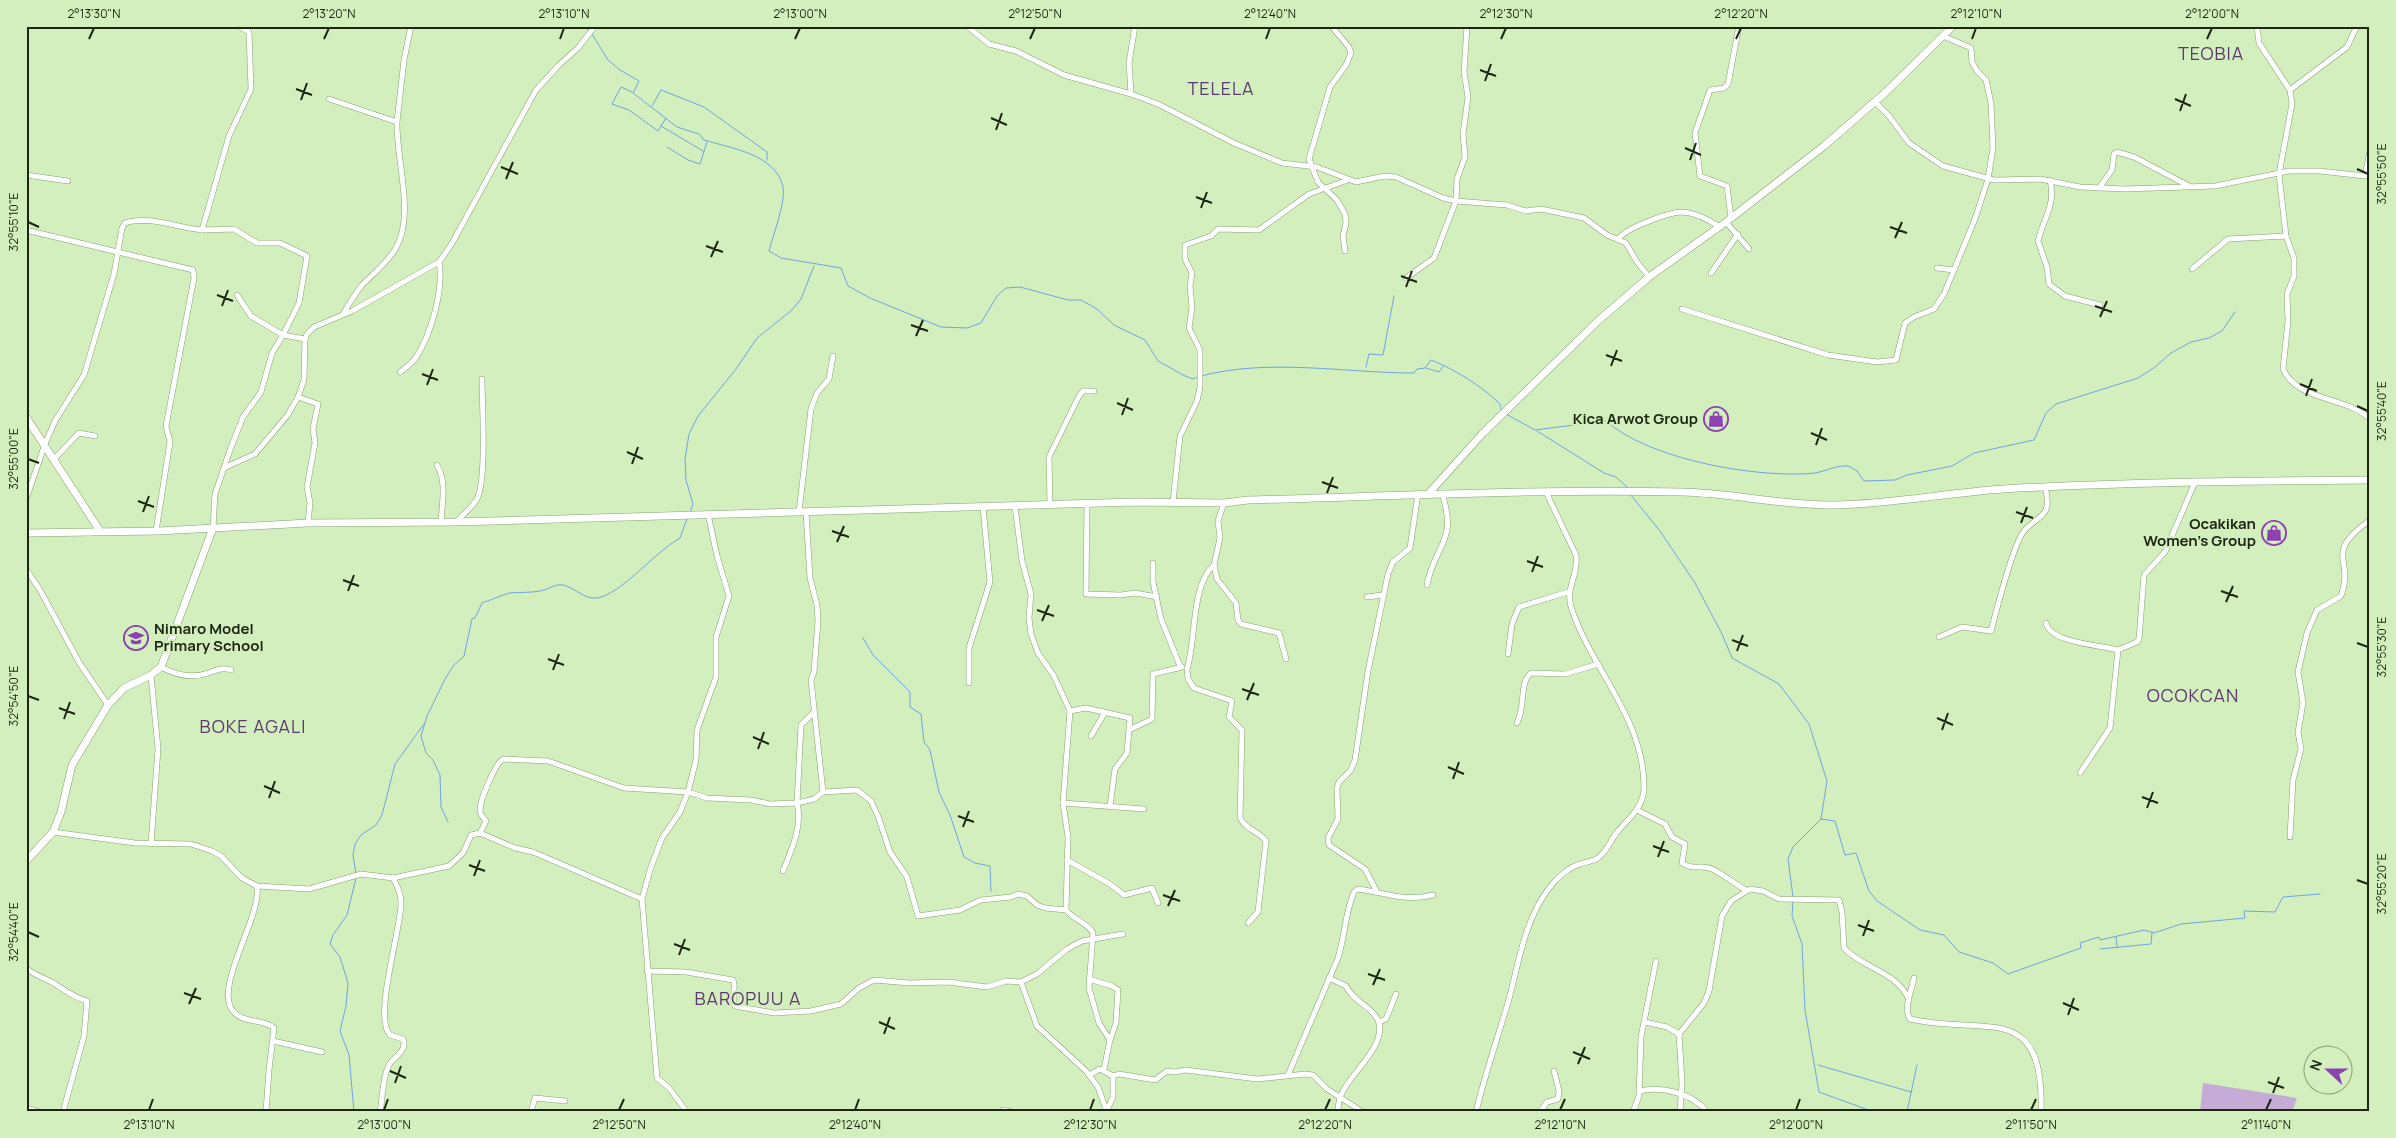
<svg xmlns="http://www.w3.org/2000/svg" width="2396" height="1138" viewBox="0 0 2396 1138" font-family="Manrope,sans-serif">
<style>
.green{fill:#c5acd6}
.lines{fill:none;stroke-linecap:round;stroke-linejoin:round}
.stream{stroke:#6fa5e0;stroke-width:1}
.street-casing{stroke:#86a071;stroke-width:6}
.secondary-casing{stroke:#86a071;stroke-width:8}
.street{stroke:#fff;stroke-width:5}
.secondary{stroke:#fff;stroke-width:7}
.ticks{fill:none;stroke:#1c2613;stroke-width:2}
.labels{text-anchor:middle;stroke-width:4;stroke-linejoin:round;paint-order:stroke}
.poi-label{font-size:15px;font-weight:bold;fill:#1c2613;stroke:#d3efbd;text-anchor:end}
.quarter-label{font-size:18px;letter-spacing:1px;fill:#5c3871;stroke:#d3efbd}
.neatline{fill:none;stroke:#1c2613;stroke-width:2}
.ticks-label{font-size:12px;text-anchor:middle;fill:#1c2613}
</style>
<rect width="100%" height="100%" fill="#d3efbd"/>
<!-- green -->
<polygon class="green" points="2203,1083 2297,1098 2292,1112 2200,1112"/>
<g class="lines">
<!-- stream -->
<g class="stream">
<polyline points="585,26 589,31"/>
<path d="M592 34 608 60 620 70 639 81 633 93 677 127 699 134 704 140C730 148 776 154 783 187 786 202 773 235 769 251L781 258 841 268 848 286 870 298 941 327 967 328 981 323 997 296 1006 288 1020 287 1068 300H1081L1097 309 1114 325 1145 340 1158 361 1185 376 1193 379 1197 377"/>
<polyline points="632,92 621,87 612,104 629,110 658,131 666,118"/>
<polyline points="652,106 661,90 704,107 767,152 767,160"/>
<polyline points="661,126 703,151"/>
<polyline points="667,147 688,160 700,164 707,142"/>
<polyline points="1366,367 1369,354 1383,355 1394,296"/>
<polyline points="1426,368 1439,372 1444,365"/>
<path d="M1201 376C1269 358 1345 373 1414 373L1417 369 1425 368 1431 360C1454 369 1480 385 1498 402 1502 406 1499 407 1502 411"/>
<path d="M1506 414 1535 430 1606 421C1647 457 1738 474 1792 474 1799 474 1807 474 1815 473 1826 471 1837 465 1848 466L1857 471 1864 481 1895 480 1907 475 1952 466 1974 453 2034 440 2046 413 2056 404 2138 378 2155 367 2171 353 2191 342 2209 338 2222 331 2235 312"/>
<polyline points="1537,431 1604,473 1616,477 1628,488"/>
<polyline points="1630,494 1660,531 1695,583 1722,634 1732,658 1779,684 1809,724 1827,781 1821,819 1835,821 1845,855 1856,853 1869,891 1877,901 1920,930 1944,935 1959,952 1993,963 2008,974 2081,948 2080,943 2099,937 2100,940 2144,930 2154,933 2181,924 2245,918 2244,911 2275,912 2283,897 2320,894"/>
<polyline points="690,513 693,504 686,480 685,459 689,434 698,416 736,369 757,338 792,310 801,299 814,266"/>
<polyline points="863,638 873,655 910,692 910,707 921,714 924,742 930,750 939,792 950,815 964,857 975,863 990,866 991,891"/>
<path d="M448 822 441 807 440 775 433 760 426 753 421 736 427 716 445 679 453 666 464 656 472 619 475 618 482 603C485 602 508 593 510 593 521 592 534 593 544 590 551 588 555 584 563 585 576 588 586 602 601 597 626 589 654 553 680 538L687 519"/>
<polyline points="356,874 353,855 355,844 361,835 376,825 382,815 395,764 424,724"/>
<polyline points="1793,897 1788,859 1793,847 1821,819"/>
<polyline points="1793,901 1792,916 1802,944 1805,1010 1819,1092 1874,1112"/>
<polyline points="2116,937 2117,947"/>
<polyline points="2100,949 2151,944 2152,932"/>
<polyline points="1818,1065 1911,1092"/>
<polyline points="354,1112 349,1055 340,1031 346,1006 348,983 340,957 330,944 333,935 347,915 356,878"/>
<polyline points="1907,1112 1917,1065"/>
</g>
<defs>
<g id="street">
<polyline points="967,26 989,44 1016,51 1064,75 1131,94 1158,104 1234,143 1282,163 1317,167 1356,182 1384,176 1396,177 1443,198 1456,201 1507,205 1526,211 1541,209 1584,218 1607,235 1626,243 1637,262 1649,277"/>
<path d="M2257 26 2259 43 2290 90 2292 104 2279 174 2286 236 2294 258V276L2287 294 2288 321 2283 369C2298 402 2346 396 2370 419"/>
<polyline points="1333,28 1349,47 1351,53 1346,65 1330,87 1309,159 1318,182 1337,200 1345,214 1346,223 1343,236 1345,251"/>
<polyline points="2290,90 2347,47 2357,26"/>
<polyline points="1131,94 1129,63 1135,26"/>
<path d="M329 99 397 122C396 159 415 215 396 248 387 263 374 273 362 285 355 294 349 304 343 314"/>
<polyline points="1875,102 1889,116 1909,143 1943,166 1994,180 2040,179 2080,187 2125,189 2215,186 2289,171 2320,171 2365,176 2370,151"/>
<polyline points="397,122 404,60 411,26"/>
<polyline points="26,175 68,181"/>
<path d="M2050 180C2056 205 2044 217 2038 241L2047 267 2049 284 2065 296 2100 305"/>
<polyline points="2099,188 2112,170 2114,154 2117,152 2134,157 2189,186"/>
<polyline points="1731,218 1727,186 1700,176 1695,133 1710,90 1724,88 1728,84 1739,26"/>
<polyline points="1726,222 1749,249"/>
<polyline points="26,230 193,270 194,278 166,426 170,442 156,531"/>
<polyline points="202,230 234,229 257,243 280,243 307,256 299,303 283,335 251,316 237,295"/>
<path d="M1618 239C1626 228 1669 212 1683 212 1696 213 1709 220 1720 227"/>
<polyline points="1937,268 1954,270"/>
<polyline points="2192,269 2228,239 2286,236"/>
<polyline points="1711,273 1738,234"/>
<polyline points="1406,278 1434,258 1456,201 1457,179 1465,157 1463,134 1468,97 1464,72 1467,26"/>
<polyline points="1682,309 1828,355 1877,362 1896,360 1905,323 1914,317 1934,309 1944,294 1975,219 1988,179 1993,148 1991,103 1986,80 1977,71 1972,62 1971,48 1943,36"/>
<path d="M400 372C405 368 411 364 415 359 431 335 444 290 439 262"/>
<polyline points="298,397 318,404 313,429 315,443 307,487 310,503 308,523"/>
<polyline points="54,459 79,433 95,436"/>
<path d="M437 465C447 481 442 504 441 522"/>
<polyline points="226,467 255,454 287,416 298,397 304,380 305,339"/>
<path d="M26 499 45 444 55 421 84 375 114 274 122 228 125 223C147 215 179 228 202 230L229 136 251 89 249 32 239 26"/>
<polyline points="1173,502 1180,436 1197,401 1200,387 1200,350 1189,328 1192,307 1190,286 1192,273 1185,259 1185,245 1211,236 1218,229 1259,230 1309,194 1348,180"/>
<polyline points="1087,503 1086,594 1121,595 1135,593 1157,597"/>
<polyline points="1224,503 1218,521 1220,538 1214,565 1217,579 1236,603 1238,620 1241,624 1279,633 1286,659"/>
<polyline points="1050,505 1049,457 1079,396 1083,391 1094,391"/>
<path d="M1015 506 1022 561 1031 594 1029 618 1031 634 1038 653 1054 676 1070 711 1063 803 1068 837 1066 910C1074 920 1088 923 1093 933L1089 988 1099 1023 1110 1040 1104 1069"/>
<polyline points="799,512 811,409 817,393 829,379 833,356"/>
<polyline points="806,512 810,578 817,605 818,621 814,672 811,680 823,792"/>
<path d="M456 522C463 515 472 507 477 499 487 479 482 404 482 379"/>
<polyline points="213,528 215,494 230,450 243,417 261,392 272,353 283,335 305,339 307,334 314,327 352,311 439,262 451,245 536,90 559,65 578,48 595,26"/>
<polyline points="1153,563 1153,582 1161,619 1180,666"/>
<path d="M1214 565C1191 584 1196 642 1187 669L1188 679 1194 688 1232 701 1229 717 1242 730 1240 818C1248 832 1257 829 1266 841L1258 912 1248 923"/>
<polyline points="26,569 40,590 80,664 108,705"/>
<path d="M1427 585C1435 543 1458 543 1442 493"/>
<polyline points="1367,597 1383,595"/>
<path d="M2046 623C2050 643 2101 645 2118 650"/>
<path d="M1939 637 1962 627 1991 631C1996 612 2013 544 2024 531 2039 514 2053 518 2045 487"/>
<polyline points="1508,654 1512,624 1519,607 1568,592"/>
<path d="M161 667C176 675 192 679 208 673 217 670 221 667 231 670"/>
<polyline points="969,683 969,648 990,582 983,507"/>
<polyline points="1070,711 1086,708 1130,718 1127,753 1115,769 1110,806"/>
<path d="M1517 723C1526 706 1519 682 1531 673L1565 674 1598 664"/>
<polyline points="1131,729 1152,719 1153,674 1182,667"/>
<polyline points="1091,736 1104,714"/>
<polyline points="2080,773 2110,728 2118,650 2137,642 2139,639 2144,575 2165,552 2195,482"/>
<polyline points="1063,803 1144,809"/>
<path d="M1637 810 1665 824 1672 837 1685 844 1682 863C1694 871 1701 864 1712 869 1724 875 1735 884 1746 890"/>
<polyline points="53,832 135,843 191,844 212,851 221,856 242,878 257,886 309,889 361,874 393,878 449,866 463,853 471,835 480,833 515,848 533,852 642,899"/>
<path d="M480 833 486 821C483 817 480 815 480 810 480 800 495 764 503 759L548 761 624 788 688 792 707 798 751 800 770 804 797 803 801 725 814 712"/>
<path d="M2290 837 2293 780 2301 749 2298 732 2303 703 2298 672 2307 633 2317 610 2341 596C2355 557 2322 555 2370 520"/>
<polyline points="151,844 158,749 151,675"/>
<polyline points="1067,860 1110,884 1124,895 1152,888 1158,903"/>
<path d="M783 871C791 851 803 826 797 803L814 799 823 792 857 790 871 801 878 816 890 852 907 877 918 916 960 910 981 900 1011 897 1018 894 1027 896 1037 905 1045 908 1066 910"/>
<path d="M257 886C262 917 213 987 233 1011 243 1024 263 1018 274 1028L269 1070 266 1112"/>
<polyline points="1377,892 1365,869 1329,845 1328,838 1338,819 1337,788 1339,782 1351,770 1355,760 1368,671 1388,574 1393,562 1410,548 1418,494"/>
<path d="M26 968C35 976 45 978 55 984 66 991 73 997 87 1001L84 1036 63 1112"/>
<path d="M647 971 686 972 733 980C737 988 730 997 735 1006L774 1013 811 1011 841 1004 859 988 874 980 909 983 948 982 987 987 1006 981 1021 982 1037 974 1067 949 1082 941 1123 934"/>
<polyline points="1089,977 1092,980 1112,986 1118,990 1116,1023 1110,1040"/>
<path d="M1329 978 1346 986C1353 1002 1374 1007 1379 1023 1385 1047 1351 1073 1342 1093 1339 1099 1338 1106 1338 1112"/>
<path d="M1914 978C1912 989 1903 1009 1910 1019 1984 1036 2045 999 2041 1112"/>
<polyline points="1021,982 1037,1026 1086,1071 1098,1087 1107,1112"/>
<polyline points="1379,1022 1386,1019 1396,994"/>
<polyline points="1645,1022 1667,1027 1679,1034"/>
<polyline points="273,1041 322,1052"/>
<polyline points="1089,1075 1100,1069 1113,1076 1113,1097 1107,1110"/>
<path d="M1288 1075 1338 958C1345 936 1345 913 1354 892L1358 889C1388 893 1402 902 1433 895"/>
<polyline points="1113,1076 1119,1074 1155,1080 1167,1071 1176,1072 1185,1070 1257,1079 1305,1074 1313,1075 1327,1089 1363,1112"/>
<path d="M1639 1091C1661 1086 1693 1093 1707 1112"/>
<polyline points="26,1108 40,1112"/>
<polyline points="1003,1110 1012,1112"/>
<path d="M380 1112C383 1097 382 1078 389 1065 394 1056 408 1051 403 1039L390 1035C373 1017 401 930 401 903 401 894 397 885 393 878"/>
<polyline points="531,1112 535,1098 565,1101"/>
<polyline points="687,1112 669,1088 657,1078 642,899 650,870 662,838 680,812 688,792 696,760 697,730 716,677 716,637 729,596 717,556 708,514"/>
<path d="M1476 1112C1485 1074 1498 1037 1509 999 1519 962 1525 918 1550 887 1557 878 1569 867 1580 864 1586 862 1593 861 1598 858 1607 852 1611 839 1618 831 1629 818 1644 807 1644 787 1644 719 1593 671 1572 610 1564 588 1579 576 1576 555L1546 492"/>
<polyline points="1540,1112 1547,1102 1558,1099 1559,1091 1554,1071"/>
<polyline points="1633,1112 1639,1096 1641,1037 1656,961"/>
<path d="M1680 1112 1682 1083 1679 1034 1704 1003 1709 991 1722 916 1731 901 1750 889 1763 891 1779 899 1839 900 1842 912 1844 948C1862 968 1898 972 1909 1000"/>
</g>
<g id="secondary">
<polyline points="26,417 100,531"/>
<polyline points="1429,493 1483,433 1599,320 1649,277 1726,222 1824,146 1886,92 1953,26"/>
<path d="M26 533 159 531 308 523 456 522 1136 502 1224 503 1248 500C1393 496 1537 489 1682 492 1733 493 1783 506 1834 505 1891 504 1946 493 2003 489 2125 482 2247 481 2370 480"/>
<polyline points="26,861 53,832 61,812 72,765 108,705 124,688 151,675 161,667 213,528"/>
</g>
</defs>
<!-- street casing -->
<use href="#street" class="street-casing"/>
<!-- secondary casing -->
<use href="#secondary" class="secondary-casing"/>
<!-- street -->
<use href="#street" class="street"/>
<!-- secondary -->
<use href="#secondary" class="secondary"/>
</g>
<!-- ticks -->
<path class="ticks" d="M89 39 94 28M324 39 329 28M560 39 564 28M795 39 800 28M1030 39 1035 28M1266 39 1270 28M1501 39 1506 28M1736 39 1741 28M1972 39 1976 28M2207 39 2212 28M1480 70 1496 76M1485 81 1491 64M296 89 312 95M2175 99 2191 106M301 100 307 83M2180 111 2186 94M991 118 1007 125M996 130 1002 113M1685 148 1701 155M1690 160 1696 143M501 167 518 174M2357 169 2368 174M506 179 513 162M1196 197 1212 203M1201 208 1207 192M28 222 39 227M1890 227 1907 233M1895 238 1902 222M706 246 723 252M711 257 718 241M1401 276 1417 282M1406 287 1412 271M217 295 233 301M222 306 228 290M2095 306 2112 312M2100 317 2107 301M911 325 928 331M916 336 923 320M1606 355 1622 361M1611 366 1617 350M422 374 438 380M2300 384 2317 391M427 385 433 369M2306 396 2312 379M1117 403 1133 410M2357 406 2368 411M1122 415 1128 398M1811 433 1827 440M1816 445 1822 428M627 452 643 459M28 459 39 463M632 464 638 447M1322 482 1338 488M1327 493 1333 477M138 501 154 507M143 512 149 496M2016 512 2033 518M2021 523 2027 507M832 531 849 537M837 542 844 526M1527 561 1543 567M1532 572 1538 556M343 580 359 586M348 591 354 575M2221 591 2238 597M2226 602 2233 586M1037 610 1054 616M1042 621 1049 605M1732 640 1748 646M2357 643 2368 647M1737 651 1743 635M548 659 564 665M553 670 559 654M1242 689 1259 695M28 696 39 700M1247 700 1254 683M59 708 75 714M1937 718 1953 725M64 719 70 702M1942 730 1948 713M753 737 769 744M758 749 764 732M1448 767 1464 774M1453 779 1459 762M264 786 280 793M2142 797 2158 803M269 798 275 781M2147 808 2153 792M958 816 974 822M963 827 969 811M1653 846 1669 852M1658 857 1664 841M469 865 485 871M474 876 480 860M2357 880 2368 884M1163 895 1180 901M1168 906 1175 890M1858 925 1874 931M28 932 39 937M1863 936 1869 920M674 944 690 950M679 955 685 939M1368 974 1385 980M1373 985 1380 969M184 993 201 999M2063 1003 2079 1010M189 1004 196 988M2068 1015 2074 998M879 1022 895 1029M884 1034 890 1017M1573 1052 1590 1059M1578 1064 1585 1047M390 1071 406 1078M2268 1082 2284 1088M395 1083 401 1066M2273 1093 2279 1077M149 1110 153 1099M384 1110 388 1099M619 1110 624 1099M855 1110 859 1099M1090 1110 1094 1099M1325 1110 1330 1099M1560 1110 1565 1099M1796 1110 1800 1099M2031 1110 2036 1099M2266 1110 2271 1099"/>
<!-- icons -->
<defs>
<symbol id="shop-ring" viewBox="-11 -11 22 22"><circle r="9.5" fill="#d3efbd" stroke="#8c42b3" stroke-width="1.5"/><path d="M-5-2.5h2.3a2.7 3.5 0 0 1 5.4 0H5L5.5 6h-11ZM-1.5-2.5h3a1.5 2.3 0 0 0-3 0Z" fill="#8c42b3"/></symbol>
<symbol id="school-ring" viewBox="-11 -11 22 22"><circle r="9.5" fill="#d3efbd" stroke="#8c42b3" stroke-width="1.5"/><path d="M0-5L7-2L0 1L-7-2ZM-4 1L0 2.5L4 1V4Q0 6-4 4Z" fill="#8c42b3"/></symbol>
</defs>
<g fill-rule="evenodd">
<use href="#shop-ring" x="1702" y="405" width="28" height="28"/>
<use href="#shop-ring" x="2260" y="519" width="28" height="28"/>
<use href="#school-ring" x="122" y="624" width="28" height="28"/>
</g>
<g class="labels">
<!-- poi labels -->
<g class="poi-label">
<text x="1698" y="424">Kica Arwot Group</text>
<text x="2256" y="529">Ocakikan<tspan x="2256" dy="17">Women's Group</tspan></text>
<text x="154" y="634" text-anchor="start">Nimaro Model<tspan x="154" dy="17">Primary School</tspan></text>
</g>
<!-- quarter labels -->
<g class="quarter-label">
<text x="2211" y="60">TEOBIA</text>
<text x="1221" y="95">TELELA</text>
<text x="2193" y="702">OCOKCAN</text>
<text x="253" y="733">BOKE AGALI</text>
<text x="748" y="1005">BAROPUU A</text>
</g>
</g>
<!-- border -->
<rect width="2396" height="1138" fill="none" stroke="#d3efbd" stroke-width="55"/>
<!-- north arrow -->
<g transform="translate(2328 1070) rotate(291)"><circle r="24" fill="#d3efbd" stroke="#8a9f79"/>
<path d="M0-4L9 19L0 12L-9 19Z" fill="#8c42b3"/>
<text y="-8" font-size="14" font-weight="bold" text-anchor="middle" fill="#1c2613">N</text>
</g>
<rect x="28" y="28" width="2340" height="1082" class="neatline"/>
<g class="ticks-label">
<text x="94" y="18">2°13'30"N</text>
<text x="329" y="18">2°13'20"N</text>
<text x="564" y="18">2°13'10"N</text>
<text x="800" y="18">2°13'00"N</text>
<text x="1035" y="18">2°12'50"N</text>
<text x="1270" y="18">2°12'40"N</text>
<text x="1506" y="18">2°12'30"N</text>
<text x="1741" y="18">2°12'20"N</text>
<text x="1976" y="18">2°12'10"N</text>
<text x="2212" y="18">2°12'00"N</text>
<text transform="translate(2382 174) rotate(-90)" y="4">32°55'50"E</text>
<text transform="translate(14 222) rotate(-90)" y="4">32°55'10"E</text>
<text transform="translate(2382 411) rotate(-90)" y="4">32°55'40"E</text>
<text transform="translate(14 459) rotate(-90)" y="4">32°55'00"E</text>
<text transform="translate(2382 647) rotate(-90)" y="4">32°55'30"E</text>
<text transform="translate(14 696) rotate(-90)" y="4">32°54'50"E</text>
<text transform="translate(2382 884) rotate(-90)" y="4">32°55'20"E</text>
<text transform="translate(14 932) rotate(-90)" y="4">32°54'40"E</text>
<text x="149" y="1129">2°13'10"N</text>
<text x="384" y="1129">2°13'00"N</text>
<text x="619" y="1129">2°12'50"N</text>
<text x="855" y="1129">2°12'40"N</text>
<text x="1090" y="1129">2°12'30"N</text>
<text x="1325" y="1129">2°12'20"N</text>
<text x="1560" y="1129">2°12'10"N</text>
<text x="1796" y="1129">2°12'00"N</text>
<text x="2031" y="1129">2°11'50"N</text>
<text x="2266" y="1129">2°11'40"N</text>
</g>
</svg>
